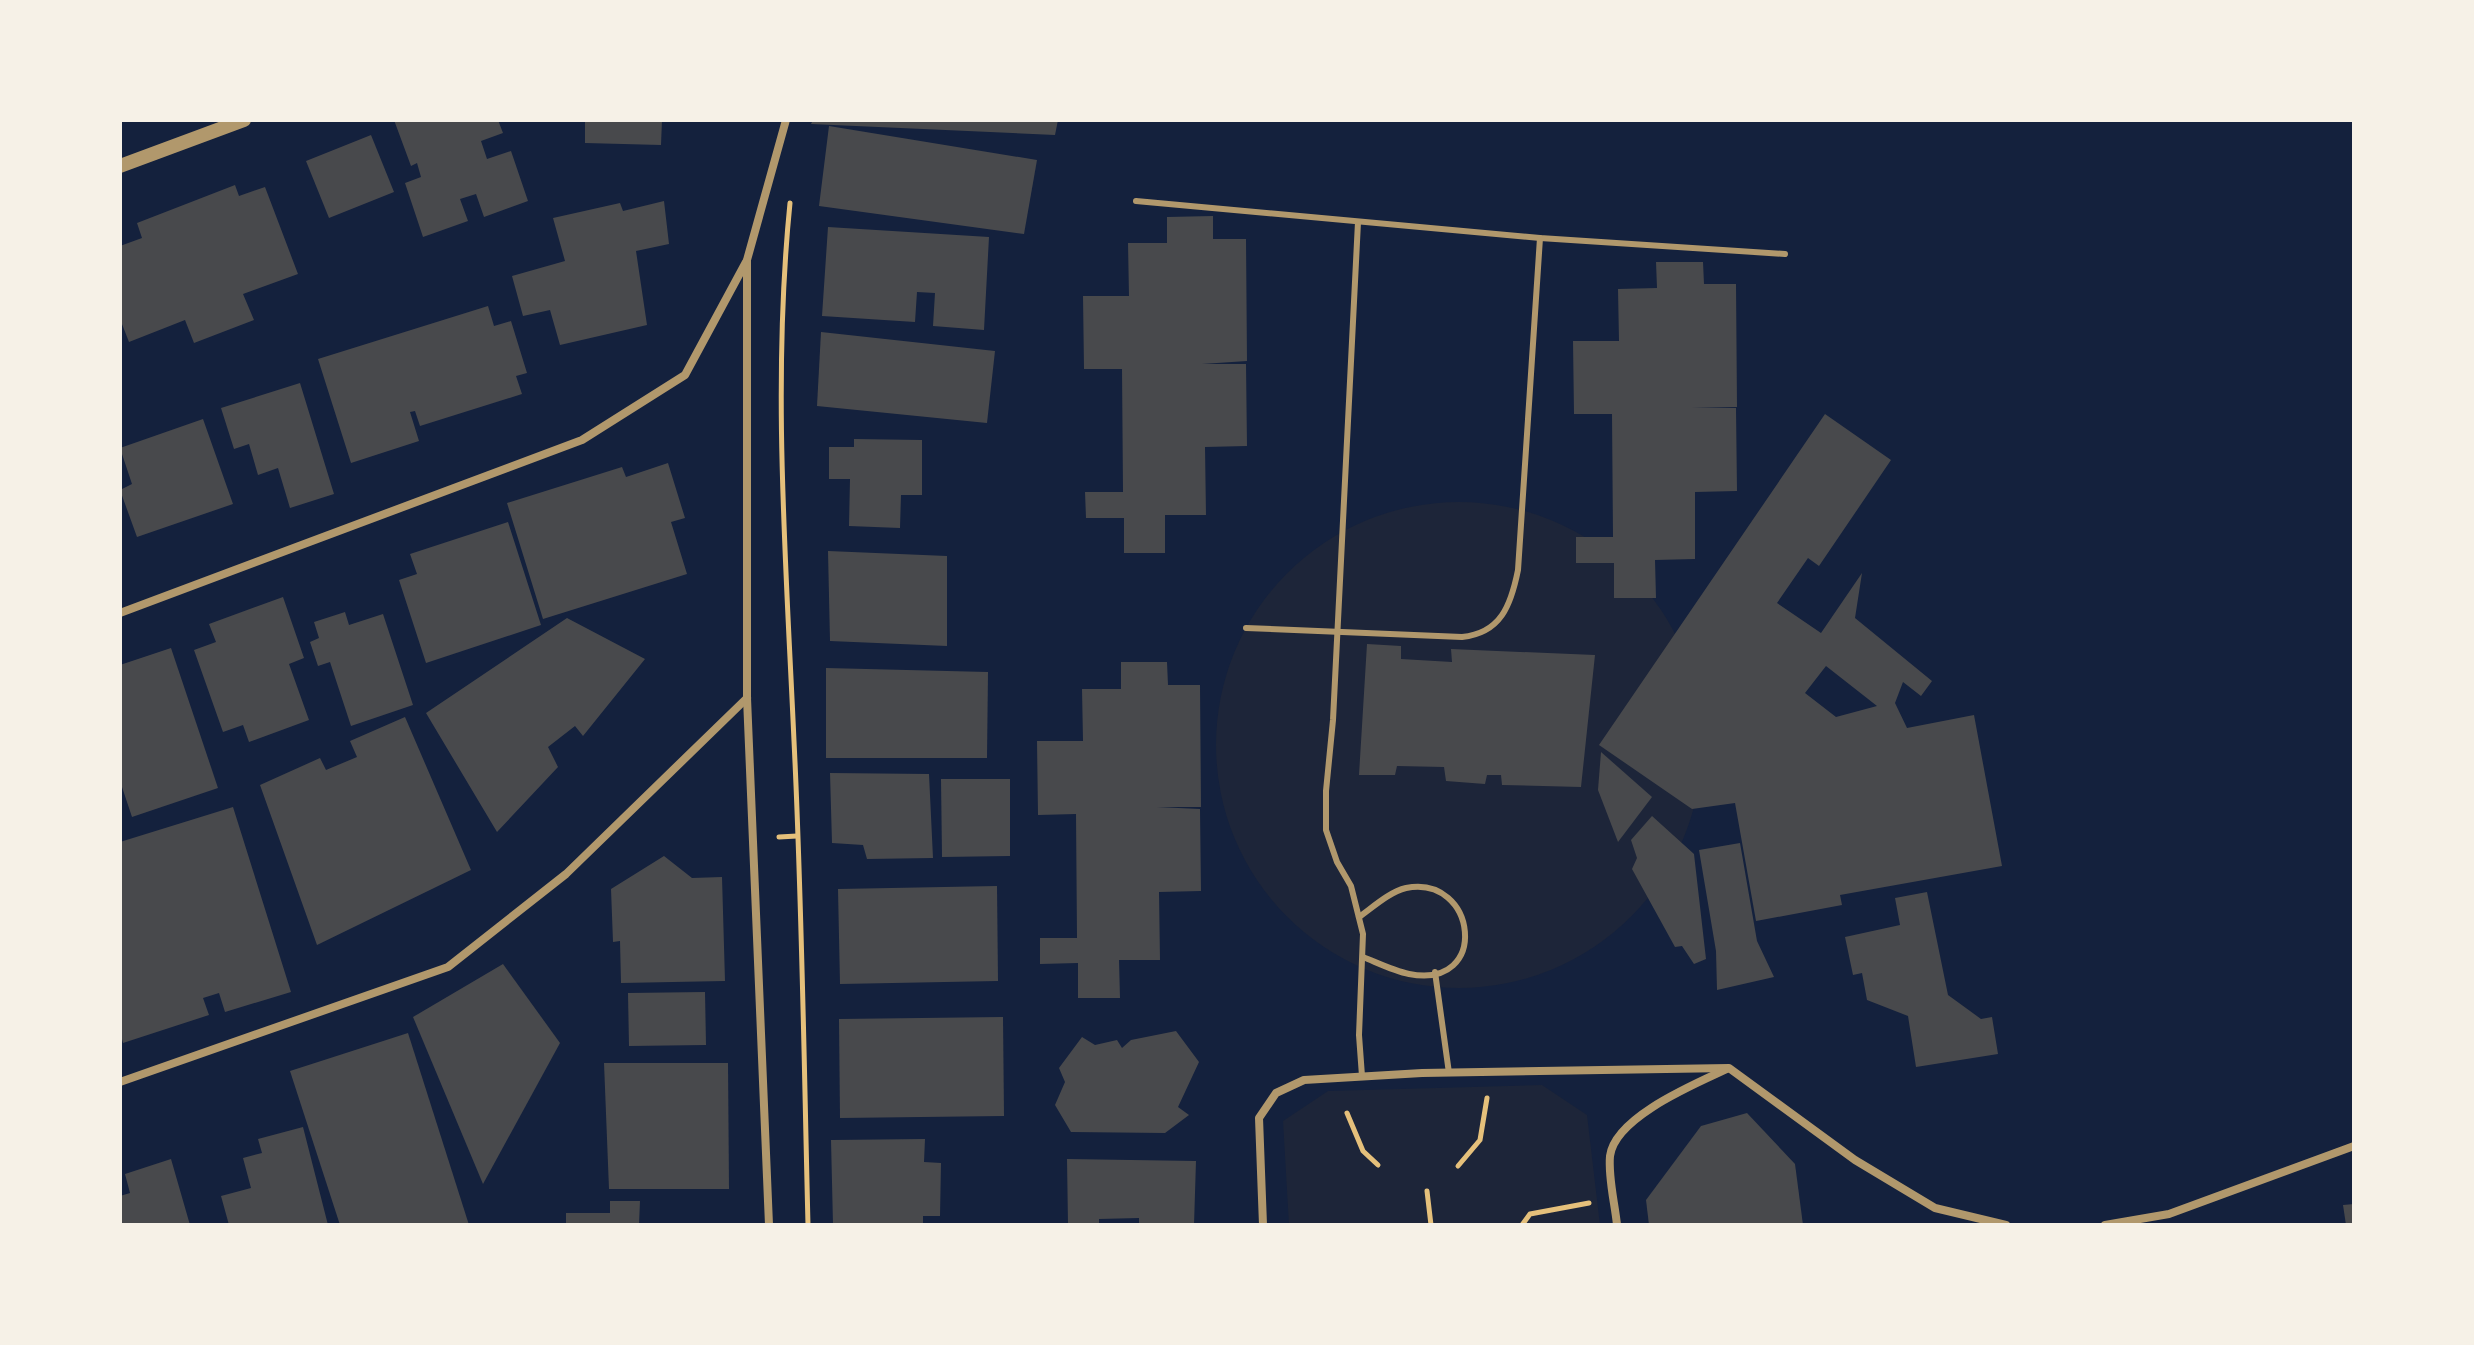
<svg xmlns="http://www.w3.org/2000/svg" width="2474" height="1345" viewBox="0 0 2474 1345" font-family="Helvetica,sans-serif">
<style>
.green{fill:#1d2539}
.building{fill:#48494c;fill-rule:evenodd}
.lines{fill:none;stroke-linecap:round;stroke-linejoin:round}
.path{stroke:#e5c07b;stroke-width:5}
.service{stroke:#b1986c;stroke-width:6}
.minor{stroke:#b1986c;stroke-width:8}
.tertiary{stroke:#b1986c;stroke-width:14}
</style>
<rect width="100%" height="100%" fill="#14213d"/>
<!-- green -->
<g class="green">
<circle cx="1459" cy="745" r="243"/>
<polygon points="1542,1085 1587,1115 1600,1225 1289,1225 1283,1121 1328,1091"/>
</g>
<!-- building -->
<g class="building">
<polygon points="394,120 498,120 503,133 481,141 487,159 511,151 528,201 484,217 476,194 460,199 468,221 423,237 405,183 421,177 417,163 411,166"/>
<polygon points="585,120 662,120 661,145 585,143"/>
<polygon points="813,120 1058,120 1055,135 811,124"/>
<polygon points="829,126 1037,160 1024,234 819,206"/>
<polygon points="371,135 394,192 329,218 306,161"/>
<polygon points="235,185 239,196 265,187 298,274 243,294 254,320 194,343 185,320 129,342 120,319 120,246 142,238 137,223"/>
<polygon points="664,201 669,244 636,251 647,325 560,345 550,310 523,316 512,276 565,261 553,218 620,203 623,211"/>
<polygon points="1213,216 1213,239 1246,239 1247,361 1202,364 1246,364 1247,446 1205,447 1206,515 1165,515 1165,553 1124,553 1124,518 1086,518 1085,492 1123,492 1122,369 1084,369 1083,296 1129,296 1128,243 1167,243 1167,217"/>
<polygon points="828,227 989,237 984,330 933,326 935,293 917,292 915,322 822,316"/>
<polygon points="1656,262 1703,262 1704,284 1736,284 1737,407 1692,407 1736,408 1737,491 1695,492 1695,559 1655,560 1656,598 1614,598 1614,563 1576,563 1576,537 1613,537 1612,414 1574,414 1573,341 1619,341 1618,289 1657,288"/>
<polygon points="488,306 494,326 511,321 527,373 516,376 522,394 420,426 415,411 410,412 419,441 351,463 318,359"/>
<polygon points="821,332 995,351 987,423 817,406"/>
<polygon points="300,383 334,494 290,508 278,468 258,475 249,444 234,449 221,408"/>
<path d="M1825 414 1891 460 1819 566 1808 558 1777 603 1821 633 1862 573 1855 618 1932 681 1921 696 1903 682 1895 703 1907 728 1974 715 2002 866 1840 895 1842 905 1756 921 1735 803 1692 809 1599 745ZM1826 666 1877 706 1836 717 1805 693Z"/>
<polygon points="203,419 233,504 137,537 120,490 132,484 120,448"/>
<polygon points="854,439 922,440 922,495 901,495 900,528 849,526 850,479 829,479 829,447 854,447"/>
<polygon points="668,463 685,518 671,522 687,574 543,619 507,503 622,467 626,477"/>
<polygon points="508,522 541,625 426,663 399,580 417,574 410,554"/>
<polygon points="828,551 947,556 947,646 830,641"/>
<polygon points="283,597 304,658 289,664 309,720 249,742 243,725 223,732 194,650 216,642 209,624"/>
<polygon points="345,612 349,625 383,614 413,705 351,726 330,662 318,666 310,642 319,638 314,622"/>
<polygon points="567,618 645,659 583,736 575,726 548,747 558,767 497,832 426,713"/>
<polygon points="1367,644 1401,646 1401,659 1452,662 1451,649 1595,655 1581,787 1502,785 1501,775 1487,775 1485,784 1446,781 1444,767 1397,766 1395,775 1359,775"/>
<polygon points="171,648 218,788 132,817 120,781 120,665"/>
<polygon points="1121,662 1167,662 1168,685 1200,685 1201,807 1157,807 1200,809 1201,891 1159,892 1160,960 1119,960 1120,998 1078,998 1078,963 1040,964 1040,938 1077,938 1076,814 1038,815 1037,741 1083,741 1082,689 1121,689"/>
<polygon points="826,668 988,672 987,758 826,758"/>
<polygon points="405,717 471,870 317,945 260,785 320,758 326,770 357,757 350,741"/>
<polygon points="1601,752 1652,797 1618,842 1598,790"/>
<polygon points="830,773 929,774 933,858 867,859 863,845 832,843"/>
<polygon points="941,779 1010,779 1010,856 942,857"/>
<polygon points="233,807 291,992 225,1012 219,993 203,998 209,1015 123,1043 120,1032 120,842"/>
<polygon points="1652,816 1694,854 1706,959 1694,964 1682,946 1675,947 1632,869 1637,858 1631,840"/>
<polygon points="1740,843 1757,941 1774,977 1717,990 1716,951 1699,850"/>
<polygon points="664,856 692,878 722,877 725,981 621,983 620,941 613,942 611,889"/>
<polygon points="997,886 998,981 840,984 838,889"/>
<polygon points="1927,892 1948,995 1981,1019 1992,1017 1998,1054 1916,1067 1908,1016 1867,1000 1862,973 1853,975 1845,937 1900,925 1895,898"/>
<polygon points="503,964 560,1043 483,1184 413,1017"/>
<polygon points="705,992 706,1045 629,1046 628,993"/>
<polygon points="1003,1017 1004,1116 840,1118 839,1019"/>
<polygon points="1176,1031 1199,1062 1178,1107 1189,1115 1165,1133 1071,1132 1055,1105 1065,1082 1059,1068 1082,1037 1095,1045 1117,1040 1122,1048 1131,1040"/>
<polygon points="408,1033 469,1225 340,1225 290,1071"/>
<polygon points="604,1063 728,1063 729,1189 609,1189"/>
<polygon points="1747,1113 1795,1164 1803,1225 1649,1225 1646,1200 1701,1126"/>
<polygon points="303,1127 328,1225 229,1225 221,1196 251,1188 243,1158 262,1153 258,1139"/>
<polygon points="925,1139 924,1162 941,1163 940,1216 923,1216 923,1225 833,1225 831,1140"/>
<polygon points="171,1159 190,1225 120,1225 120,1196 130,1193 125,1174"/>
<polygon points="1067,1159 1196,1161 1194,1225 1139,1225 1139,1218 1099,1219 1099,1225 1068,1225"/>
<polygon points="610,1201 640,1201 639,1225 566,1225 566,1213 610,1213"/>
<polygon points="2354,1204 2354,1225 2346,1225 2343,1205"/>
</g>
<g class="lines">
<!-- path -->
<g class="path">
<path d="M790 203C772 382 786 562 794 741 802 902 804 1064 808 1225"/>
<polyline points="779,837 797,836"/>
<polyline points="1347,1113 1363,1151 1378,1165"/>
<polyline points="1458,1166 1480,1140 1487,1098"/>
<polyline points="1427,1191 1431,1225"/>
<polyline points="1522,1225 1530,1214 1589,1203"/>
</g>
<!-- service -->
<g class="service">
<polyline points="1136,201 1540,238 1785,254"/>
<polyline points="1358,222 1333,720 1326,791 1326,830 1337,862 1351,886 1363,934 1359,1035 1362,1076"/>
<path d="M1246 628 1462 637C1501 633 1511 605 1518 570L1540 238"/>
<path d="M1359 917C1372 908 1389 892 1406 888 1477 874 1491 990 1409 974 1394 971 1378 963 1363 957"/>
<polyline points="1435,972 1449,1073"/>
</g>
<!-- minor -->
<g class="minor">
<polyline points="120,613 582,440 685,375 746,262"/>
<polyline points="120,1082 448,967 566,874 747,698"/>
<polyline points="769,1225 747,698 747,260 786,120"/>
<polyline points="1263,1225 1259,1118 1276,1093 1304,1080 1422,1073 1729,1068 1855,1160 1935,1208 2006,1225"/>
<path d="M1617 1225C1615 1204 1608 1178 1610 1156 1615 1117 1695 1084 1727 1069"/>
<polyline points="2105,1225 2169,1214 2354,1146"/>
</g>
<!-- tertiary -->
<polyline class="tertiary" points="120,166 244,120"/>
</g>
<!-- border -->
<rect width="2474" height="1345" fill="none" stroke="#f6f1e7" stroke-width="244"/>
</svg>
